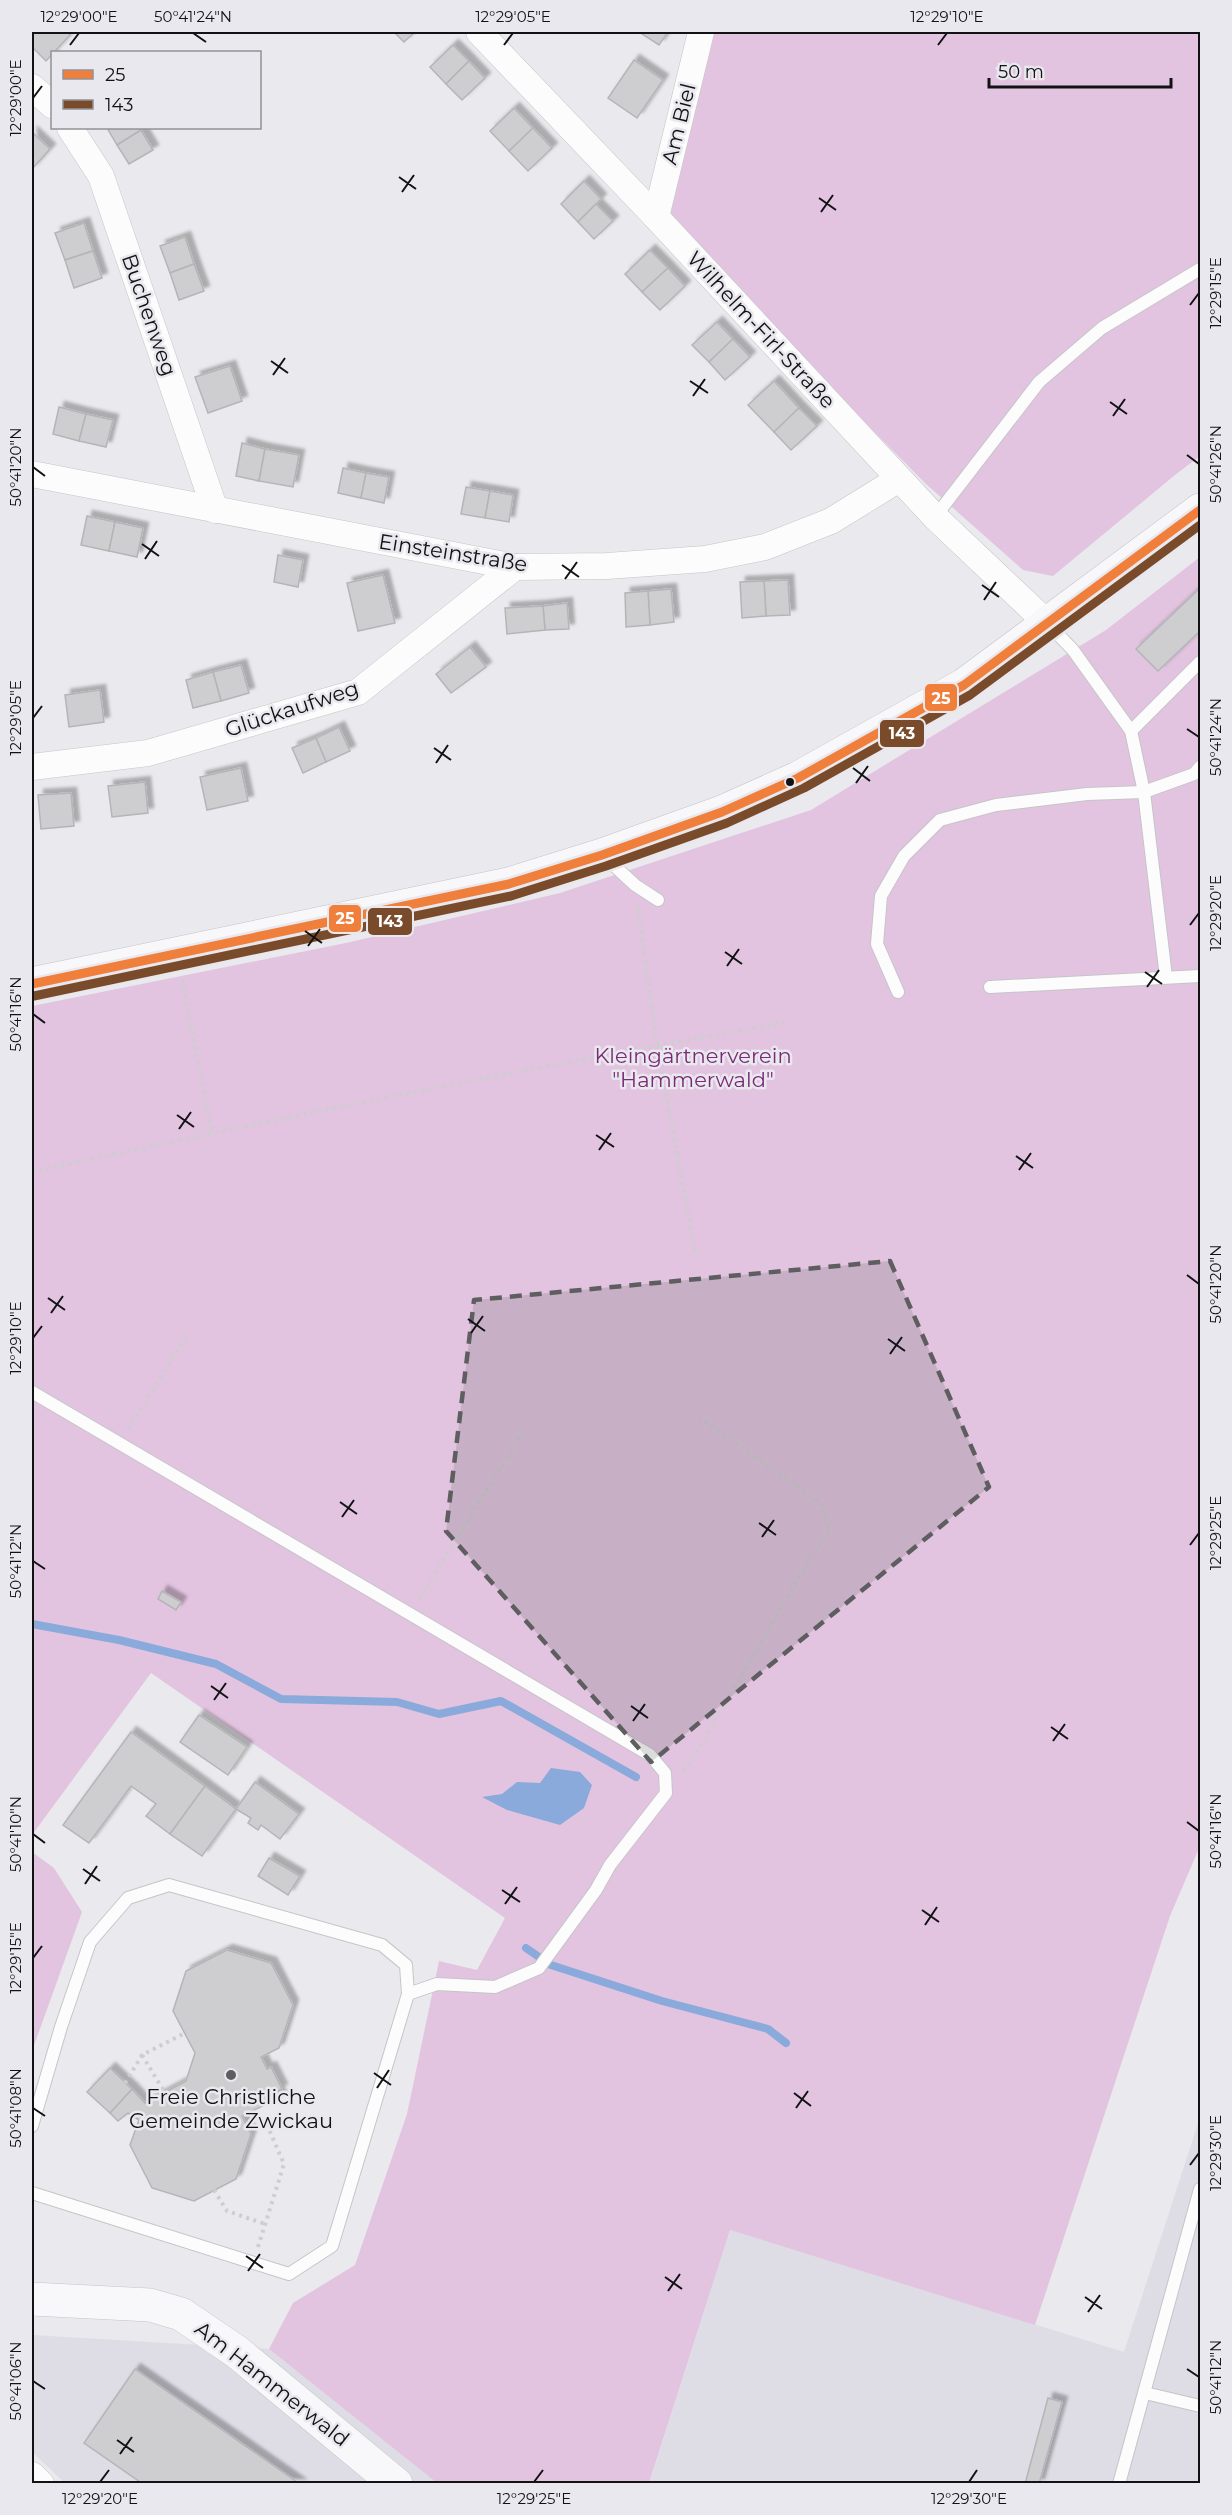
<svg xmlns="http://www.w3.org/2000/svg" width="1232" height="2515" viewBox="0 0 1232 2515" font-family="Montserrat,sans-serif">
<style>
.built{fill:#dedce5}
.green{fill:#e2c4e0}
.water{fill:#89aadb}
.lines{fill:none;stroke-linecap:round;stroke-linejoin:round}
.stream{stroke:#89aadb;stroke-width:8}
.building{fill:#ceced0;stroke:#b5b5b8;stroke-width:1.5;filter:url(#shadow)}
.service-casing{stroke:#c5c5c8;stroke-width:14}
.minor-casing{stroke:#c5c5c8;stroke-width:27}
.secondary-casing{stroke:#c5c5c8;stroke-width:34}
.path{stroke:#cececf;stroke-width:4;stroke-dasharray:3 4.5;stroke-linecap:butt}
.service{stroke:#fcfcfc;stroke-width:12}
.minor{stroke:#fcfcfc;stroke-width:26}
.secondary{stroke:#f8f7f9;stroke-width:33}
.bus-1-casing{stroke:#e9e8ee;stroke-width:14}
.bus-2-casing{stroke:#e9e8ee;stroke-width:14}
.bus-1{stroke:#f07f3c;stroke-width:9}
.bus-2{stroke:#7a4b2a;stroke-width:9}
.marked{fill:#5e5d60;fill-opacity:0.2;stroke:#5e5d60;stroke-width:4.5;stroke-dasharray:12 8;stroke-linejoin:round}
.ticks{fill:none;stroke:#121214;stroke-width:2}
.bus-dot{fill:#121214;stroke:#e9e8ee;stroke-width:2}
.poi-dot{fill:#5e5d60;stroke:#e9e8ee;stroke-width:2}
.labels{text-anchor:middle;stroke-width:5;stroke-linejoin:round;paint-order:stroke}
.street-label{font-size:21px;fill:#121214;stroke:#e9e8ee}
.park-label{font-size:21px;fill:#7b2a75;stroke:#e9e8ee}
.poi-label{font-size:21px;fill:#121214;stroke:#e9e8ee}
.line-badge{stroke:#e9e8ee;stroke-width:2}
.badge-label{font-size:16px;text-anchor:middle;font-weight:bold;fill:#fff}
.neatline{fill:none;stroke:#121214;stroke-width:2}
.ticks-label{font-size:15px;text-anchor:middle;fill:#121214}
</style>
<defs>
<filter id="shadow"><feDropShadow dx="5.5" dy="-5.5" stdDeviation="1.5" flood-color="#0004"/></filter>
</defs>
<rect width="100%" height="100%" fill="#eae9ed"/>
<!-- built -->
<g class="built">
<polygon points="1200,2117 1200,2483 649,2484 730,2230 1124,2352"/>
<polygon points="32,2335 269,2349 437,2483 65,2483 32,2452"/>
</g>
<!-- green -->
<g class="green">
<polygon points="710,32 1200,32 1200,456 1175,475 1053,576 1023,570 926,484 794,351 668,211"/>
<polygon points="1200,557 1200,1846 1170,1916 1035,2325 730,2230 649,2483 437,2483 269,2349 293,2303 355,2265 407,2114 439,1961 477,1970 505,1918 151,1673 32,1835 32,1006 346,943 560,893 811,810 1106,630"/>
<polygon points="32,1852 54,1868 82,1912 32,2051"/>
</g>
<!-- water -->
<polygon class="water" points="551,1768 580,1772 592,1785 584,1808 560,1825 507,1810 482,1797 502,1794 517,1782 540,1783"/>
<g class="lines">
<!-- stream -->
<g class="stream">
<polyline points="32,1624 119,1640 216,1664 281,1699 397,1702 439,1714 501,1701 636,1777"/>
<polyline points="526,1948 539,1957"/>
<polyline points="551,1965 662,2001 768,2029 786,2043"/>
</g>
</g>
<!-- building -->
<g class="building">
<polygon points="32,32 67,32 70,35 46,61 32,47"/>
<polygon points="394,32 415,32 404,42"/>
<polygon points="639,32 668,32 659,45"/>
<polygon points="453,45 469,61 446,84 430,67"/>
<polygon points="634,60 663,80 637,118 608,98"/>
<polygon points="469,61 485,78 462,100 446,84"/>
<polygon points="514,108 533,128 509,151 490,131"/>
<polygon points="107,128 140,128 141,130 117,145"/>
<polygon points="533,128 552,148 528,171 509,151"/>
<polygon points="141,130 153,150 129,164 117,145"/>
<polygon points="32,132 50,149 32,169"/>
<polygon points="584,181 601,199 578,222 561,204"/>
<polygon points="596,204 613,221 594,239 578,222"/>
<polygon points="84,223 93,251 65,260 55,233"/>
<polygon points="185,237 194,264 170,273 160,246"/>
<polygon points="650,250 668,268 642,292 625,274"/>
<polygon points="93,251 102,278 74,288 65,260"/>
<polygon points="194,264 204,291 179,300 170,273"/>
<polygon points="668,268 685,286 660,310 642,292"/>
<polygon points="717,322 733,339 709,362 692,345"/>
<polygon points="733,339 750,357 725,380 709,362"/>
<polygon points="230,366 242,401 208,413 195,377"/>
<polygon points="774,381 799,408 774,432 748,405"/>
<polygon points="59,407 86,414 79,441 53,434"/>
<polygon points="799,408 817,426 791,450 774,432"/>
<polygon points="86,414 113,420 106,447 79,441"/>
<polygon points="242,443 265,449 259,481 236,476"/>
<polygon points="265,449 299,455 293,487 259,481"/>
<polygon points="343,468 366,473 361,498 338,493"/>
<polygon points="366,473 389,477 384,503 361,498"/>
<polygon points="466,487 490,491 485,518 461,514"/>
<polygon points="490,491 513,495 509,522 485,518"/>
<polygon points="87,516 115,522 109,551 81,545"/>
<polygon points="115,522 143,528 137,557 109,551"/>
<polygon points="278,555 303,560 298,587 274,582"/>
<polygon points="383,575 395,623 358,631 347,583"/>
<polygon points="788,580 790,615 766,616 764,581"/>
<polygon points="764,581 766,616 742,618 740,582"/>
<polygon points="1200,588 1200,631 1158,671 1136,649"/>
<polygon points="671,589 674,622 650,625 648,591"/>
<polygon points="648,591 650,625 626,627 625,593"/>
<polygon points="567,603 569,629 545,630 543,606"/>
<polygon points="543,606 545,630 507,634 505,608"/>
<polygon points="470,647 486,667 451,693 436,674"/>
<polygon points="241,665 249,693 221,701 213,672"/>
<polygon points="213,672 221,701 193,708 186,680"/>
<polygon points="100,690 104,722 69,727 65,695"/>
<polygon points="339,727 350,751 326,762 316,738"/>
<polygon points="316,738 326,762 303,773 292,748"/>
<polygon points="241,768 248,801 207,810 200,777"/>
<polygon points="145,782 148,813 112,817 108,786"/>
<polygon points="71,793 74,826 41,829 38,795"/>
<polygon points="162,1591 181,1602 176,1610 158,1599"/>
<polygon points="199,1715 247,1747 228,1775 180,1742"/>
<polygon points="131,1732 205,1786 170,1834 146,1816 156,1804 131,1786 89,1843 63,1825"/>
<polygon points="255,1782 299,1814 280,1839 261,1825 258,1830 248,1823 251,1818 236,1809"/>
<polygon points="205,1786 236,1809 202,1856 170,1834"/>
<polygon points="269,1858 300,1876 288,1895 258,1876"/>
<polygon points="227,1950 271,1963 293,2005 279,2048 261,2057 267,2069 271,2067 282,2089 278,2091 281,2097 242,2116 251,2134 236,2179 194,2201 152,2188 130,2145 139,2120 128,2113 118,2121 110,2113 132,2089 145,2103 186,2081 195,2053 173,2011 186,1971"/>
<polygon points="110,2068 132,2089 110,2113 87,2092"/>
<polygon points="135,2369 300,2484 143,2484 84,2443"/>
<polygon points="1048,2398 1062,2402 1039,2484 1025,2484"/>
</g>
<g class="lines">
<defs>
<g id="service">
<polyline points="935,517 1039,382 1102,328 1200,269"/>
<polyline points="1049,625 1073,650 1131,731 1144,792 1166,977"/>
<polyline points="1131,731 1200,662"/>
<polyline points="606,858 635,885 658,900"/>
<polyline points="990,987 1200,976"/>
<polyline points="898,992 877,944 881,896 904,856 940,820 996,805 1087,794 1144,792 1194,774 1200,767"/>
<polyline points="32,1392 650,1755 665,1773 666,1793 610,1865 596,1890 539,1968 495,1987 437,1984 408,1994"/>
<polyline points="32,2126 61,2027 90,1942 128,1898 169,1885 382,1945 406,1965 408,1994 332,2246 289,2274 32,2193"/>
<polyline points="1145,2393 1200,2406"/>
<polyline points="1119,2484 1200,2189"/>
</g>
<g id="minor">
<polyline points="479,32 656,217 935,517 1048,624"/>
<polyline points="32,87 52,105"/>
<polyline points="70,128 101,176 215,510"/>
<polyline points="656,217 701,32"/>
<polyline points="32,474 515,567 607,566 705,559 765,547 831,521 899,479"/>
<polyline points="32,767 148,753 358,692 515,567"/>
<polyline points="32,2475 41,2484"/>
</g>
<g id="secondary">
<polyline points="32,984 509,884 602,855 722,812 798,778 964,685 1200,510"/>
<polyline points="32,2299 150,2305 181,2314 237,2352 396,2484"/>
</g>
</defs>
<!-- service casing -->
<use href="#service" class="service-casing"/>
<!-- minor casing -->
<use href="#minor" class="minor-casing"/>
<!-- secondary casing -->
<use href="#secondary" class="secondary-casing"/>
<!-- path -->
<g class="path">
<polyline points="638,908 657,1045 696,1256"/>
<polyline points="182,980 212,1132"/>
<path d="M32 1172C283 1117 534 1067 788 1022"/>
<polyline points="128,1429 186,1337"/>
<polyline points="419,1599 524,1430"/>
<polyline points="683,1771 693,1758 810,1559 830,1531 821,1503 699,1418"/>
<polyline points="142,2055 165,2093"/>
<polyline points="125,2083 142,2055 185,2033"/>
<polyline points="214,2190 227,2211 265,2224"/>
<polyline points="258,2247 284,2164 267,2125"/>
</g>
<!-- service -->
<use href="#service" class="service"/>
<!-- minor -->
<use href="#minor" class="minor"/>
<!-- secondary -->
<use href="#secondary" class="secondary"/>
<defs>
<polyline id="bus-1" points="32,984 509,884 602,855 722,812 798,778 964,685 1200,510"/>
<polyline id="bus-2" points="34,996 511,896 606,866 727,823 804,788 970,695 1200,525"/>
</defs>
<!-- bus-1 casing -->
<use href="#bus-1" class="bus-1-casing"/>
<!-- bus-2 casing -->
<use href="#bus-2" class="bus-2-casing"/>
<!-- bus-1 -->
<use href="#bus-1" class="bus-1"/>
<!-- bus-2 -->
<use href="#bus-2" class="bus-2"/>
</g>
<!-- marked area -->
<path class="marked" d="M890 1261 989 1487 651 1762 446 1531 474 1300Z"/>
<!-- ticks -->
<path class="ticks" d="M193 33 206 42M70 45 79 33M504 45 513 33M938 45 947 33M33 98 42 86M399 177 416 189M402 192 414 175M819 198 836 210M821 212 833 195M1190 305 1199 293M271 361 288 373M273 375 285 358M690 381 708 393M693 396 705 379M1110 402 1127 414M1113 416 1125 399M1187 455 1199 464M33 467 45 476M142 544 159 556M145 559 157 541M562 565 579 577M565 579 577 562M982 585 999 597M984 600 996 582M33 718 42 706M1187 729 1199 737M434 748 451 760M436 763 448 745M853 768 870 781M856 783 868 766M1190 925 1199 913M305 931 322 943M308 946 320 929M725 952 742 964M727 966 739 949M1145 972 1162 984M1147 987 1159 970M33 1014 45 1023M177 1115 194 1127M179 1129 191 1112M596 1135 614 1147M599 1150 611 1133M1016 1156 1033 1168M1019 1170 1031 1153M1187 1275 1199 1284M48 1298 65 1310M51 1313 63 1296M468 1319 485 1331M471 1333 483 1316M33 1338 42 1326M888 1339 905 1351M890 1354 902 1337M340 1502 357 1514M342 1517 354 1500M759 1523 776 1535M762 1537 774 1520M1190 1545 1199 1533M33 1561 45 1569M211 1686 228 1698M214 1700 226 1683M631 1706 648 1718M633 1721 645 1704M1051 1727 1068 1739M1053 1741 1065 1724M1187 1822 1199 1831M33 1834 45 1843M83 1869 100 1881M85 1884 97 1866M502 1890 520 1902M505 1904 517 1887M922 1910 939 1922M925 1925 937 1907M33 1958 42 1946M374 2073 391 2085M377 2088 389 2070M794 2093 811 2106M33 2108 45 2116M796 2108 808 2091M1190 2165 1199 2153M246 2256 263 2268M248 2271 260 2254M665 2277 682 2289M668 2291 680 2274M1085 2297 1102 2309M1088 2312 1100 2295M1187 2369 1199 2377M33 2381 45 2389M117 2440 134 2452M120 2454 132 2437M100 2482 109 2470M534 2482 543 2470M969 2482 977 2470"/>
<!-- markers -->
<circle class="bus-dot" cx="790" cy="782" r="5"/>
<circle class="poi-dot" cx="231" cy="2075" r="6"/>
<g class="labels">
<!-- street labels -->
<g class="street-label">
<text transform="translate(679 124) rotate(-76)" y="7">Am Biel</text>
<text transform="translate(149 315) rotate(71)" y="7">Buchenweg</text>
<text transform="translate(761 330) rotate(47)" y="7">Wilhelm-Firl-Straße</text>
<text transform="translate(453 553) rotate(9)" y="7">Einsteinstraße</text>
<text transform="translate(292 709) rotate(-18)" y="7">Glückaufweg</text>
<text transform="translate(272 2384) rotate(38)" y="7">Am Hammerwald</text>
</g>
<!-- park labels -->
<g class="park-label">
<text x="693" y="1063">Kleingärtnerverein<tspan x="693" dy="24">"Hammerwald"</tspan></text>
</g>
<!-- poi labels -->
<g class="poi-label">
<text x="231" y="2104">Freie Christliche<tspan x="231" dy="24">Gemeinde Zwickau</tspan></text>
</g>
</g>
<g class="line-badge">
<rect x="924" y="683" width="34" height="29" rx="6" fill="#f07f3c"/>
<rect x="879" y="719" width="46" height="29" rx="6" fill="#7a4b2a"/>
<rect x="328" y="904" width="34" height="29" rx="6" fill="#f07f3c"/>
<rect x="367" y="907" width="46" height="29" rx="6" fill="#7a4b2a"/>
</g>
<g class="badge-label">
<text x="941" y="704">25</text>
<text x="902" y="739">143</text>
<text x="345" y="924">25</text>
<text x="390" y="927">143</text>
</g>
<!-- border -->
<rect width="1232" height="2515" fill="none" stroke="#e9e8ee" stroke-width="66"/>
<!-- legend -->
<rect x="51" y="51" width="210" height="78" fill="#e9e8ee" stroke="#939297" stroke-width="1.5"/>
<rect x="63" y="70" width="30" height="9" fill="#f07f3c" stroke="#939297" stroke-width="1.5"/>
<text x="105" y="81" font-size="18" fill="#121214">25</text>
<rect x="63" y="100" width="30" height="9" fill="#7a4b2a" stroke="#939297" stroke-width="1.5"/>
<text x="105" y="111" font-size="18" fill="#121214">143</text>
<!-- scale -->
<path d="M989 78v9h182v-9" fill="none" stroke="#121214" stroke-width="3"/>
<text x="998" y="78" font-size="18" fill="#121214" stroke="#e9e8ee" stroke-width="4.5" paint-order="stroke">50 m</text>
<rect x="33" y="33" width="1166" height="2449" class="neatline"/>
<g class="ticks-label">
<text x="79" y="22">12°29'00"E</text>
<text x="193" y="22">50°41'24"N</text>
<text x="513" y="22">12°29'05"E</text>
<text x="947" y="22">12°29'10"E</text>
<text transform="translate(16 98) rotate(-90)" y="5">12°29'00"E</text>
<text transform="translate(1216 293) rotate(-90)" y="5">12°29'15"E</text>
<text transform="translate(1216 464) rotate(-90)" y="5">50°41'26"N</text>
<text transform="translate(16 467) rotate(-90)" y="5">50°41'20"N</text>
<text transform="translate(16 718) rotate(-90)" y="5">12°29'05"E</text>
<text transform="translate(1216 737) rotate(-90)" y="5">50°41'24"N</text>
<text transform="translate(1216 913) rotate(-90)" y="5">12°29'20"E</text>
<text transform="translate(16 1014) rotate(-90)" y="5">50°41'16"N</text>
<text transform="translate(1216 1284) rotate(-90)" y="5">50°41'20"N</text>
<text transform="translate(16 1338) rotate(-90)" y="5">12°29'10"E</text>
<text transform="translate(1216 1533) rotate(-90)" y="5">12°29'25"E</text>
<text transform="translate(16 1561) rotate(-90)" y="5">50°41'12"N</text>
<text transform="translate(1216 1831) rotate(-90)" y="5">50°41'16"N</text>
<text transform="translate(16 1834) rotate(-90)" y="5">50°41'10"N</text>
<text transform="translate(16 1958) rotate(-90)" y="5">12°29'15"E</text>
<text transform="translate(16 2108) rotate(-90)" y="5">50°41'08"N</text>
<text transform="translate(1216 2153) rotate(-90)" y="5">12°29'30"E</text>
<text transform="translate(1216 2377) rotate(-90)" y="5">50°41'12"N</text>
<text transform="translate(16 2381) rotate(-90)" y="5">50°41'06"N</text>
<text x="100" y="2504">12°29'20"E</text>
<text x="534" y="2504">12°29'25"E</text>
<text x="969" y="2504">12°29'30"E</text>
</g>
</svg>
